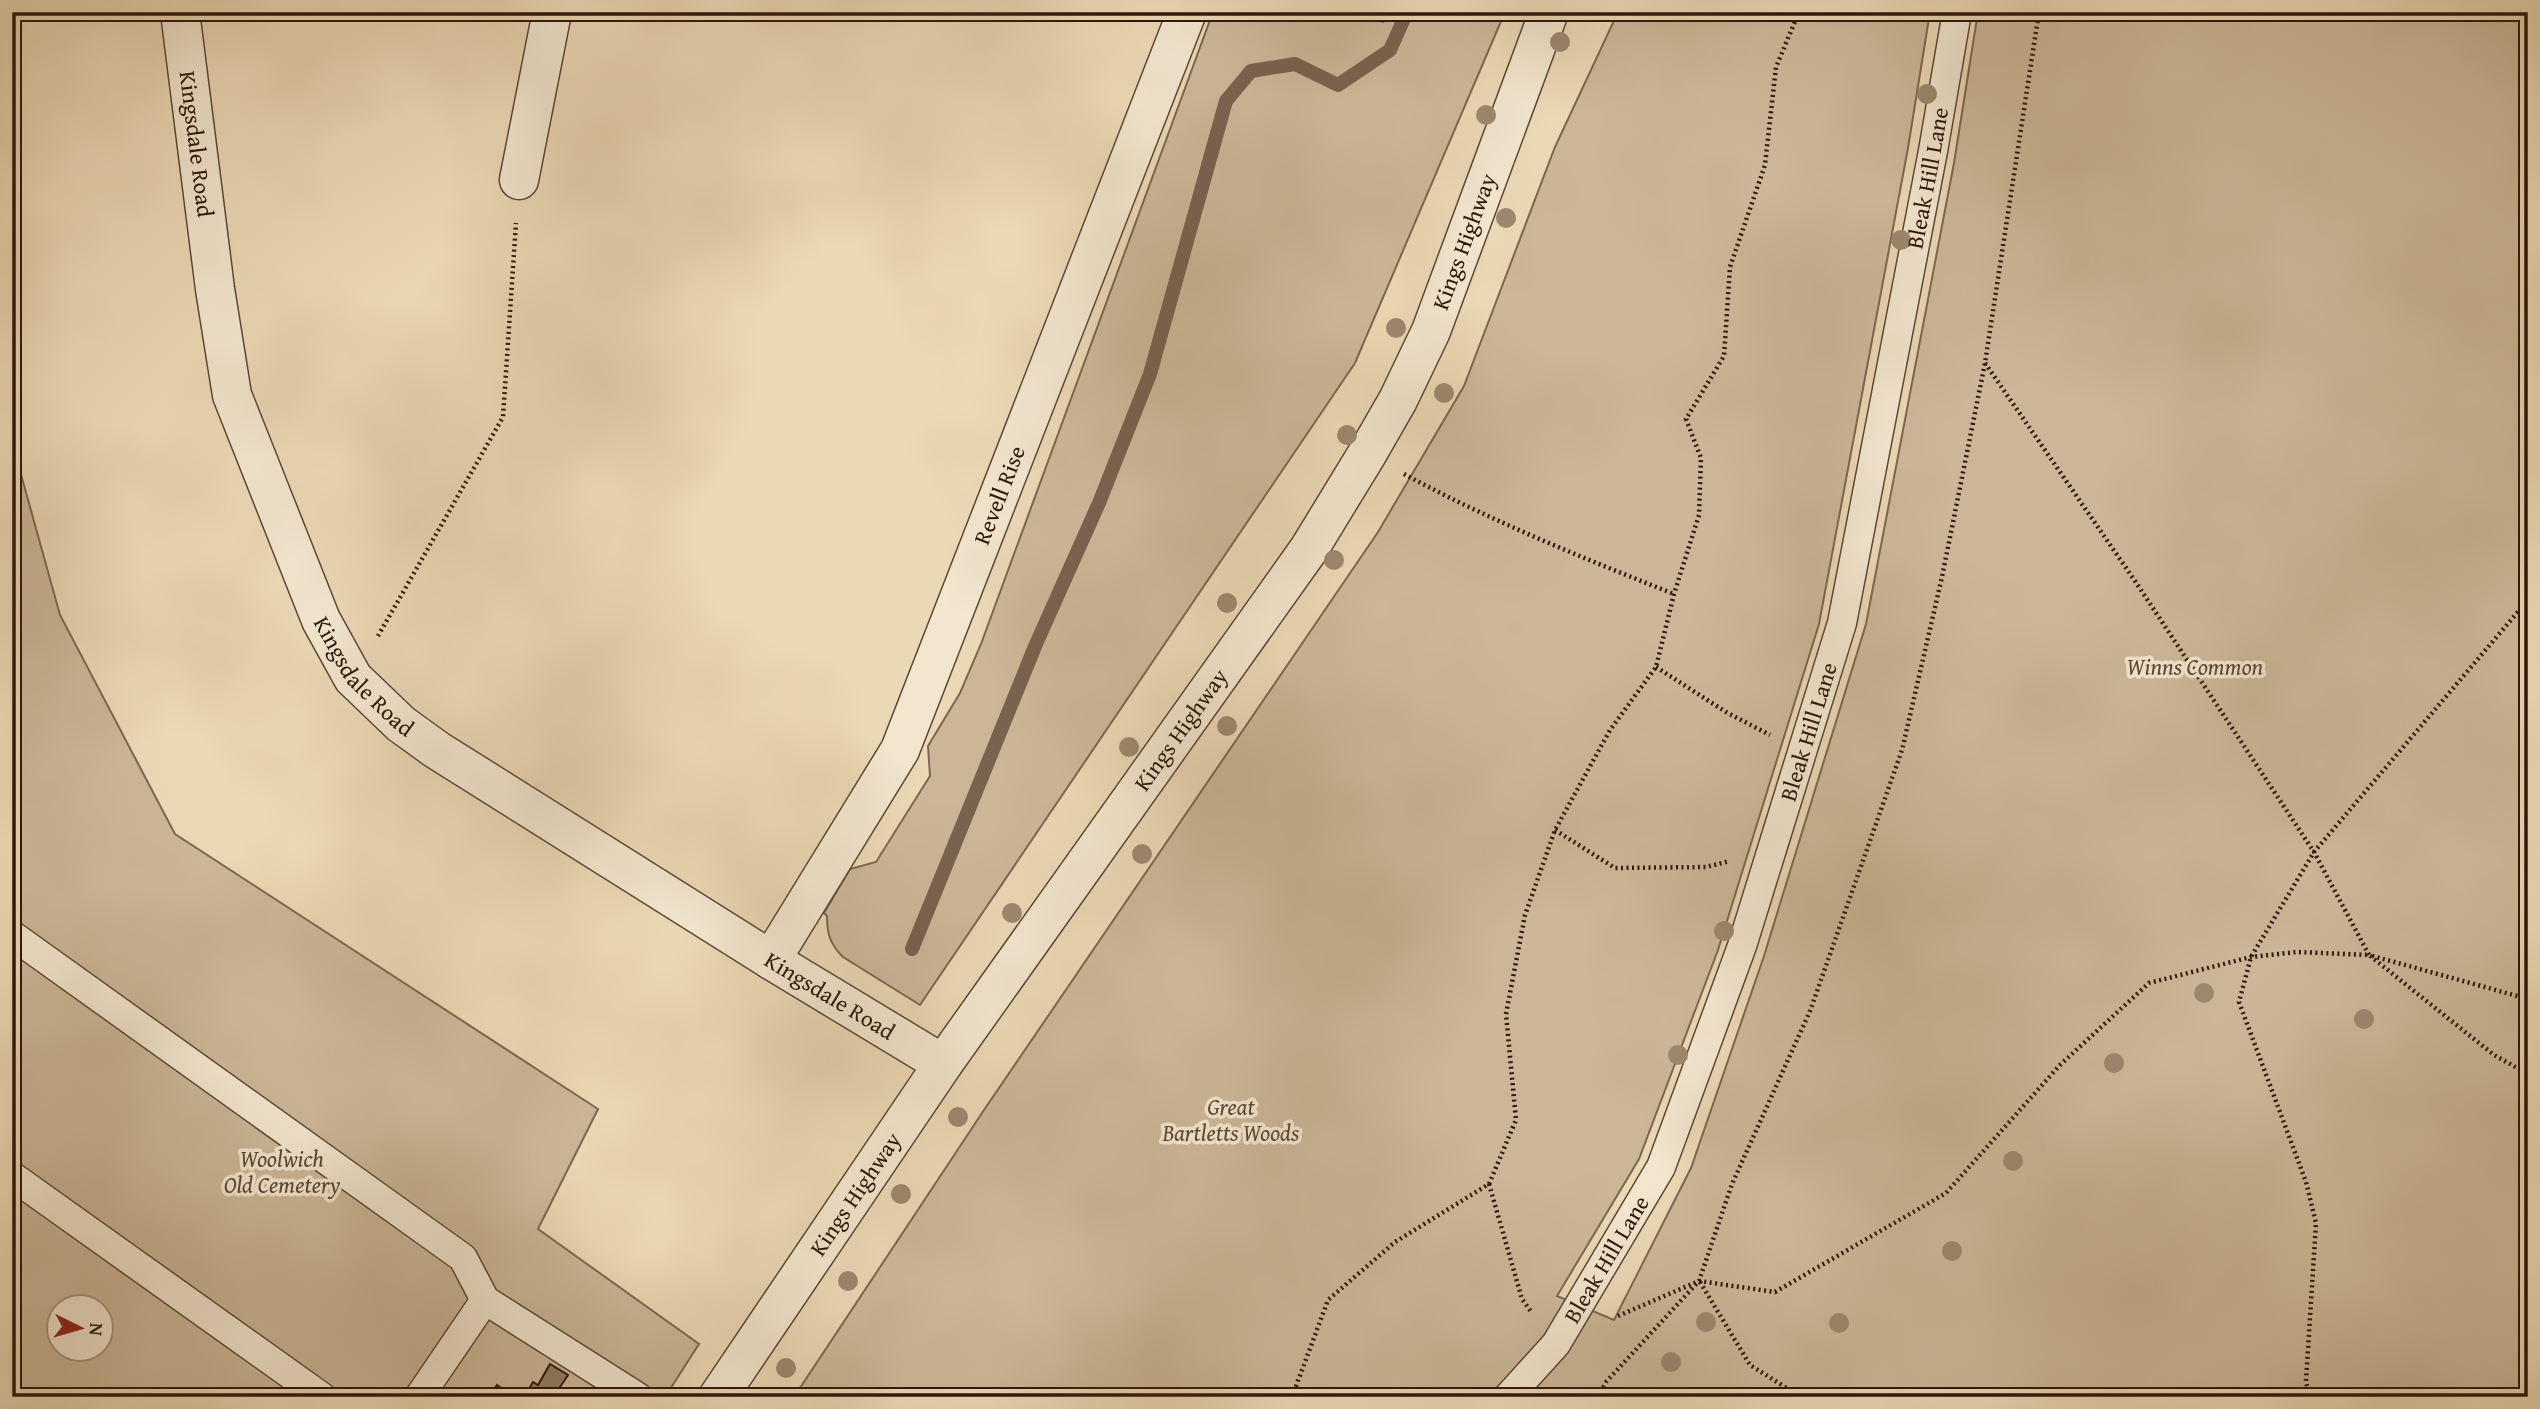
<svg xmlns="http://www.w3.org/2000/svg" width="2540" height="1409" viewBox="0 0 2540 1409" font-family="'Gentium Book Plus',serif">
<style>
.green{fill:#cbb798;stroke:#7c6752;stroke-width:2;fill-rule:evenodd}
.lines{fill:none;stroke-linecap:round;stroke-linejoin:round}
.stream{stroke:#78634f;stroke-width:14}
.building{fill:#907b64;stroke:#2d170c;stroke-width:2}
.service-casing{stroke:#5c4736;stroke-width:31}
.minor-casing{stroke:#5c4736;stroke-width:41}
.tertiary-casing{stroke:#5c4736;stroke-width:41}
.path{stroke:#2d170c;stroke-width:4.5;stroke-dasharray:2 3.5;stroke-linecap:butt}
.service{stroke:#f2e6cf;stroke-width:28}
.minor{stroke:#f2e6cf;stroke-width:38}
.tertiary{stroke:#f2e6cf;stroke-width:38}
.tree{fill:#9c886f}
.labels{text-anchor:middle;stroke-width:7;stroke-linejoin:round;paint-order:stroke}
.street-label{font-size:23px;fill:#2d170c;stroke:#f2e6cf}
.park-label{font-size:23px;font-style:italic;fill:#5c4736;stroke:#f2e6cf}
</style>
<rect width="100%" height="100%" fill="#ebd8b5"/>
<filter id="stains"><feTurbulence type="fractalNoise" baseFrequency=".00286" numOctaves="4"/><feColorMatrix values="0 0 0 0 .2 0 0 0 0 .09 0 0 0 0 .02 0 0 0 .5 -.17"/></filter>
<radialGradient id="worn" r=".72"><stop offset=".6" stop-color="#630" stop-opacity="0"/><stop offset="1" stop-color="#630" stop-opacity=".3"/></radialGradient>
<!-- green -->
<g class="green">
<path d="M1213 12H1352L1383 22 1388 12H1505L1355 363 920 1005 843 957C830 944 827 934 827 916L824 913 850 869 876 862 930 776 928 746 960 693 981 644Z"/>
<polygon points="1618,12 1930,12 1908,148 1819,624 1718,950 1639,1159 1557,1296 1614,1320 1691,1168 1764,956 1866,624 1954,163 1978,12 2528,12 2528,1397 794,1397 984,1110 1378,532 1464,386 1555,147"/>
<path d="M12 442 60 615 175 834 598 1109 538 1229 699 1344 665 1397H30L12 1384ZM60 1308H102V1350H60Z"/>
</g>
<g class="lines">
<!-- stream -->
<polyline class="stream" points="912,949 1036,644 1099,503 1150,374 1226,101 1251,71 1295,64 1338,85 1390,50 1407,12"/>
</g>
<!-- building -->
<g class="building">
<polygon points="550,1364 568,1375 554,1396 556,1397 524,1397 533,1382 538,1385"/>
<polygon points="497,1385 515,1397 489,1397"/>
</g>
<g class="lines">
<defs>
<g id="service">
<polyline points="12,935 463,1258 485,1300 638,1397"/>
<polyline points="12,1176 322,1397"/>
<polyline points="419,1397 485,1300"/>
<path id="s1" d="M1508 1397 1556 1344 1661 1167 1742 946 1842 623 1933 151 1957 12"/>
</g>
<g id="minor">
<path id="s2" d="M180 12 215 289 232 395 321 620 353 678 401 724 437 750 771 960 943 1064"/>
<polyline points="519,180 552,12"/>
<path id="s3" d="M771 960 900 750 1187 12"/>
</g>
<g id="tertiary">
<path id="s4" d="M718 1397 943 1064 1309 549 1367 454 1398 400 1431 331 1549 12"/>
</g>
</defs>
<!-- service casing -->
<use href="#service" class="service-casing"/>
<!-- minor casing -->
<use href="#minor" class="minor-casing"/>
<!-- tertiary casing -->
<use href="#tertiary" class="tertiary-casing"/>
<!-- path -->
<g class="path">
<polyline points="1985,363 2135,581 2314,852 2369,955 2528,999"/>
<path d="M1404 474C1491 521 1583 558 1674 594"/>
<polyline points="378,636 503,417 516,223"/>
<polyline points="1656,667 1726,712 1770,735"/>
<polyline points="1555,830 1615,868 1706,867 1730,861"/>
<polyline points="1489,1184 1522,1299 1532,1313"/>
<polyline points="1700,1282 1750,1365 1801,1397"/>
<polyline points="1618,1316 1699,1281 1775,1292 1946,1193 2060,1065 2149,983 2251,957 2297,952 2369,955 2494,1055 2528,1074"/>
<polyline points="1292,1397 1328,1300 1395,1242 1489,1184 1516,1120 1506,1014 1525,915 1555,830 1610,730 1656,667 1674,594 1699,515 1701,458 1686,419 1724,356 1730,267 1765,165 1776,67 1799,12"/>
<polyline points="1598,1397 1606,1382 1699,1281 1732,1184 1810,1011 1902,750 1942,577 1985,363 2039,12"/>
<polyline points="2309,1397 2306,1381 2316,1223 2306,1182 2239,1002 2251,957 2314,852 2528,600"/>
</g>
<!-- service -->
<use href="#service" class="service"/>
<!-- minor -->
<use href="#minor" class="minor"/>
<!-- tertiary -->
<use href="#tertiary" class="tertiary"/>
</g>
<!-- trees -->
<g class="tree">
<circle cx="1560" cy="42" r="10"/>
<circle cx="1927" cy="94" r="10"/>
<circle cx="1486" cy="115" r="10"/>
<circle cx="1506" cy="218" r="10"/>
<circle cx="1901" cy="240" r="10"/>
<circle cx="1396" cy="328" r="10"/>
<circle cx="1444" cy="393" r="10"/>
<circle cx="1347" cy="435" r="10"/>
<circle cx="1334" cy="560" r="10"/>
<circle cx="1227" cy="603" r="10"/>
<circle cx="1227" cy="726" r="10"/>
<circle cx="1129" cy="747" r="10"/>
<circle cx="1142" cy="854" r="10"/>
<circle cx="1012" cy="913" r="10"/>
<circle cx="1724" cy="931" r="10"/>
<circle cx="2204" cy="993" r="10"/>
<circle cx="2364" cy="1019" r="10"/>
<circle cx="1678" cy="1055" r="10"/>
<circle cx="2114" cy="1063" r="10"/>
<circle cx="958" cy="1117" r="10"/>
<circle cx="2013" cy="1161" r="10"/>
<circle cx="901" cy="1194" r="10"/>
<circle cx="1952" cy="1251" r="10"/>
<circle cx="848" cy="1281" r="10"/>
<circle cx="1706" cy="1322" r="10"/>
<circle cx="1839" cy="1323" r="10"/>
<circle cx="1671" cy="1362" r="10"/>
<circle cx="786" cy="1368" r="10"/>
</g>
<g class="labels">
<!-- street labels -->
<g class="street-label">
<text dy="8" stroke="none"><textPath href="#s2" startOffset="133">Kingsdale Road</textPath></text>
<text dy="8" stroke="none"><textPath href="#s1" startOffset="1304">Bleak Hill Lane</textPath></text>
<text dy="8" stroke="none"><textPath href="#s4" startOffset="1379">Kings Highway</textPath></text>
<text dy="8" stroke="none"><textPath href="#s3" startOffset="520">Revell Rise</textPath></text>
<text dy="8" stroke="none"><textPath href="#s2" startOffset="700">Kingsdale Road</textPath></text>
<text dy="8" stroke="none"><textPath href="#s4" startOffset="812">Kings Highway</textPath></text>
<text dy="8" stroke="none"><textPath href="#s1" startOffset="737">Bleak Hill Lane</textPath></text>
<text dy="8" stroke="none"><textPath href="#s2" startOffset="1269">Kingsdale Road</textPath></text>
<text dy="8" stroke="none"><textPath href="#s4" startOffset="245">Kings Highway</textPath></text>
<text dy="8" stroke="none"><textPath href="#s1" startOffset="170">Bleak Hill Lane</textPath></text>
</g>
<!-- park labels -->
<g class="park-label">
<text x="2195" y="675">Winns Common</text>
<text x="1231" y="1115">Great<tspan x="1231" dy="26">Bartletts Woods</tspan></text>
<text x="282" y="1167">Woolwich<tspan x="282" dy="26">Old Cemetery</tspan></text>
</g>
</g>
<!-- margin -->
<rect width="2540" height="1409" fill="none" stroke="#ebd8b5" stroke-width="42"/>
<rect x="14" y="14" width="2512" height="1381" fill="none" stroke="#2d170c" stroke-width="3.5"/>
<rect x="21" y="21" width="2498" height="1367" fill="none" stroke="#2d170c" stroke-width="2"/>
<!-- north arrow -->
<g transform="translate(80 1328) rotate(95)"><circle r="33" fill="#f2e6cf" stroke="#a39381" stroke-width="2"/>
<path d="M0-5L12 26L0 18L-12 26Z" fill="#8f2418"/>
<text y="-10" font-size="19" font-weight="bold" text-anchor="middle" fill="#2d170c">N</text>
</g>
<rect width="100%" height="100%" filter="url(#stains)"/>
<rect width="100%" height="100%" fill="url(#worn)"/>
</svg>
